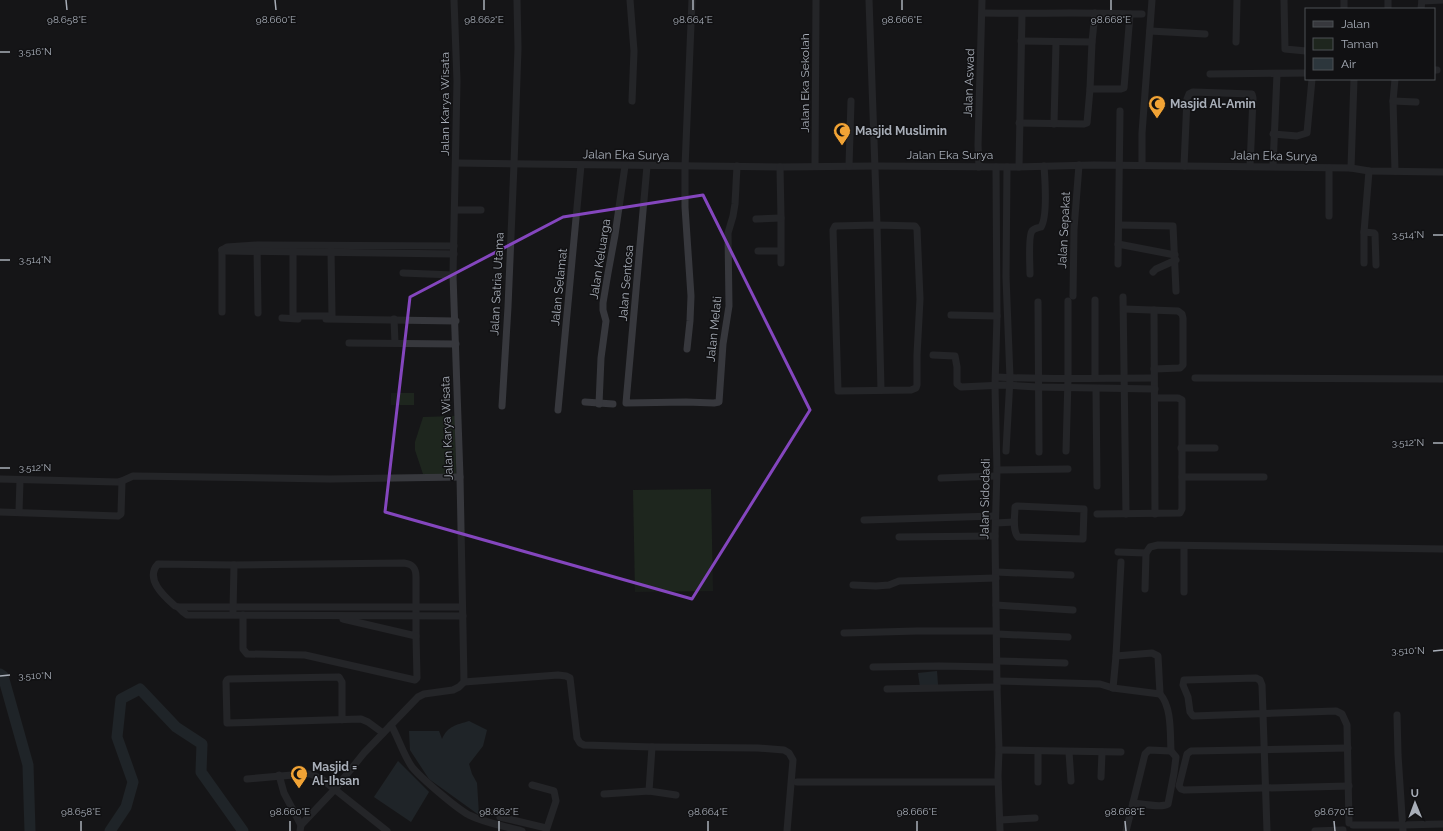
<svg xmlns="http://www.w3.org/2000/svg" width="1443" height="831" viewBox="0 0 1443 831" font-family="Raleway,sans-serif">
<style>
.green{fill:#1e261e}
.water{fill:#2c363c}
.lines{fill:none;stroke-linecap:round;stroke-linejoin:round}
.river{stroke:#2c363c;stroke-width:11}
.minor{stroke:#37383d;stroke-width:7}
.marked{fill:none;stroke:#8446be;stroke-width:3;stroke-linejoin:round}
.ticks{fill:none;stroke:#a8aeb8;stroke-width:1.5}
.labels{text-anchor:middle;stroke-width:3;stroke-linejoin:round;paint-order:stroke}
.street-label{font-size:12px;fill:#a8aeb8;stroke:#111113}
.poi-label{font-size:12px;font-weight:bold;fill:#a8aeb8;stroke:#111113;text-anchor:start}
.ticks-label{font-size:10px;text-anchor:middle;fill:#a8aeb8;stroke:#111113;stroke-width:3;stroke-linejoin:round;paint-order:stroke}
</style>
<rect width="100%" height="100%" fill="#161618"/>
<!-- green -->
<g class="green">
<rect x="391" y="393" width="23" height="12"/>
<polygon points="455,416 456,474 423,474 415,450 415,442 423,417"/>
<polygon points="711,489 713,591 635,592 633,490"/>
</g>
<!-- water -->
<g class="water">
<polygon points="937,671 938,685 920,687 918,673"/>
<path d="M469 721 487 730 483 746 469 764 472 774 477 783 479 815 429 779 410 750 409 731H439L442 739C448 726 456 725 469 721Z"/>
<polygon points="398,761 429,792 411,822 374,797"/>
</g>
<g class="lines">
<!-- river -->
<g class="river">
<polyline points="0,674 3,676 28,765 30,831"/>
<polyline points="110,831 126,807 133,782 117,737 121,699 140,689 176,727 202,744 201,772 243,831"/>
</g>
<!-- minor -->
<g class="minor">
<polyline points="630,0 634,51 632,101"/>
<polyline points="869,0 877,225 881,390"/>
<polyline points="1284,0 1285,49 1306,51"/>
<polyline points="1344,0 1344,9"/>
<polyline points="1388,0 1388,9"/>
<polyline points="1422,1 1443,0"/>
<polyline points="1421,9 1422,0"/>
<path d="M983 13C1032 14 1081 12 1130 14L1124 88 1121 89H1090"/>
<polyline points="1130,14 1142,14"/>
<polyline points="1150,31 1205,34"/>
<polyline points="1092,42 1095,13"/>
<polyline points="1236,42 1237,0"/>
<polyline points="1434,70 1437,70"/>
<polyline points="1210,74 1306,73"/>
<polyline points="1395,79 1393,101 1395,171"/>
<polyline points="1393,101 1416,102"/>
<polyline points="1019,123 1084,124 1087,123 1090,89 1092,42 1021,41"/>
<polyline points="1054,124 1056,42"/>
<polyline points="1273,134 1297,136 1307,133 1312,79"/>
<polyline points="456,163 780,167 875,166 1013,167 1094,165 1351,168 1369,171 1443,172"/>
<polyline points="1142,165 1142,133 1152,0"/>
<polyline points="647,166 626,403 686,402 714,403 719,402 723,344 729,306 728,233 733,216 735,204 737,166"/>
<polyline points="815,166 816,0"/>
<polyline points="849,166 851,101"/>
<polyline points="1184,166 1187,99 1189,94 1193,92 1252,94 1253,98 1250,166"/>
<polyline points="1273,166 1277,74"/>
<polyline points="780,167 781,218 781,263"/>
<polyline points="979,167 978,145 982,0"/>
<polyline points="996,167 997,316 995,386 997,470 995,536 997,687 999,750 998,776 1000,831"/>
<polyline points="1019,167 1022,14"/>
<polyline points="1329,168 1329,216"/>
<polyline points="1351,168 1354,79"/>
<polyline points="455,210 481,210"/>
<polyline points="756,219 781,218"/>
<polygon points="877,225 915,226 917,229 920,299 917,355 917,385 916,388 911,390 838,391 833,230 835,226"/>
<polyline points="1119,225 1173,226 1176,291"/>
<polyline points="1364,232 1374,233 1375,234 1376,265"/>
<polyline points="1118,244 1175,255"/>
<polyline points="257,247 258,313"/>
<polyline points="293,249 293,316 332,316 331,250"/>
<polyline points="222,250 227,247 257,245 454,246"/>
<polyline points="222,250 227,251 454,254"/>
<polyline points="222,250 222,312"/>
<polyline points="758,251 780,251"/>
<polyline points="1364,263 1364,232 1369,171"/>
<polyline points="1118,264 1120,111"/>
<polyline points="1153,272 1156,269 1176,260"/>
<polyline points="403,273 453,275"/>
<path d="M1030 274C1030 266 1028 236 1032 231 1034 228 1038 228 1041 227 1048 216 1045 180 1044 166"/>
<polyline points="1073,296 1074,229 1079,165"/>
<polyline points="1123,297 1126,514"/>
<polyline points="1038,302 1039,452"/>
<polyline points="1124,309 1178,311 1182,314 1183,318 1183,365 1180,368 1154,369"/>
<polyline points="1154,310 1155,514"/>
<polyline points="951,315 997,316"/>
<polyline points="282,318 298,319"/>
<polyline points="326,319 456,321"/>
<polyline points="394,319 395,343"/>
<polyline points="349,343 456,344"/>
<polyline points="687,349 690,321 691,296 685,207 685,167 692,0"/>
<polyline points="933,355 955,356 957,367 957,384 961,387 1004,385 1037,387 1155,389"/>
<path d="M996 377C1048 380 1101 378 1154 378"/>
<polyline points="1095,378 1095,300"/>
<polyline points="1195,378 1443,379"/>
<polyline points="1096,389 1097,486"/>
<polyline points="1155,398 1178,398 1182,400 1182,477"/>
<polyline points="585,402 613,404"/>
<polyline points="599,404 601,358 606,321 603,310 603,303 608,273 615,235 625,166"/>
<polyline points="502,406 508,307 514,164 518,48 517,0"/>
<polyline points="558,410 581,165"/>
<polyline points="1181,448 1215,448"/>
<polyline points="1006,451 1010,378 1006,277 1007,167"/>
<polyline points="1066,451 1068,379 1068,301"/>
<polyline points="997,470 1068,469"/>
<polyline points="941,478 996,476"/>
<polyline points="0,479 118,482 122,481 133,476 330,479 460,477"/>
<path d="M1017 506 1084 509 1083 539 1018 537C1012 530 1015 515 1015 507Z"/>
<polyline points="0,512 118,516 121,514 122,481"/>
<polyline points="19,512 20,480"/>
<polyline points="1097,514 1180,513 1182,509 1182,477 1264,477"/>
<polyline points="864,520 995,516"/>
<polyline points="996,523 1014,522"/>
<polyline points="899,537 995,536"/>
<polyline points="1184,546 1184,592"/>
<polyline points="1118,552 1146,553 1150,547 1158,545 1443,549"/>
<polyline points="996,572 1071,575"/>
<polyline points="853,585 876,586 889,585 899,581 996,578"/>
<polyline points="1145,589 1146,553"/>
<polyline points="996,605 1073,610"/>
<path d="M178 607 175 606C165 597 144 579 158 564L234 565 404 563C413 564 416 568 416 577V636L343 619"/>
<polyline points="462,607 178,607 183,612 187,615 463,616"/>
<polyline points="233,611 234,565"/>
<polyline points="243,615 243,649 247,654 305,655 415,680 417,678 416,636"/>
<polyline points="844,633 917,631 996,631"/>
<polyline points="997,634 1068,637"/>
<path d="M1116 656 1152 653 1158 656 1160 694C1172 707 1170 734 1171 751L1176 757 1174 773 1168 804C1162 808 1142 804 1133 803"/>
<polyline points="997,661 1065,663"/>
<polyline points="873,667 939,666 996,667"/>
<polyline points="997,681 1100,684 1113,688 1160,694"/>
<polyline points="464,682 558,675 566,676 570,678 577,738 580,743 584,745 652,747 758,748 784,750 789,753 793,760 787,831"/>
<polyline points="1113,688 1116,656 1121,562"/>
<polyline points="887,689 997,687"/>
<polyline points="1397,715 1398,755 1403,831"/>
<polyline points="342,720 342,682 339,677 229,679 227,680 226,682 227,723 361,719 368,722 383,733"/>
<path d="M391 725C399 739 403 754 412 767 421 778 456 808 469 815 485 823 504 826 522 831"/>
<polyline points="1348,748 1191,751 1187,754 1179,786 1181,789 1184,790 1349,786"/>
<polyline points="999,750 1121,752"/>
<polyline points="1038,751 1038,782"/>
<polyline points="1069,752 1071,781"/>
<polyline points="279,775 284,793 301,825"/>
<polyline points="1101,777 1102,752"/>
<polyline points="247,779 304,774 311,774 323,780 387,831"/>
<polyline points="797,782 998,782"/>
<polyline points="532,785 554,791 556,801 546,831"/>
<polyline points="649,791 652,747"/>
<polyline points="604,794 649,791 676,795"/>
<polyline points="500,817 546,828"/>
<polyline points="1000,820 1035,818"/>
<polyline points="1353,825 1402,825 1443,824"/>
<polyline points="300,831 301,825 335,789 364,753 418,697 424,694 453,690 459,687 464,682 460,477 453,275 457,81 454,0"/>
<polyline points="1126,831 1145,754 1149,750 1171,751"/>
<polyline points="1267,831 1262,685 1260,680 1256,678 1184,680 1183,685 1188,697 1190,712 1193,716 1336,711 1342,714 1347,725 1349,823"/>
<polyline points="1315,831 1343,830"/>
</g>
</g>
<!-- marked area -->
<path d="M0 0H1443V831H0ZM703 195 810 410 692 599 385 512 410 297 563 217Z" fill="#161618" fill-opacity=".55" fill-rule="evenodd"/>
<path class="marked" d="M703 195 810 410 692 599 385 512 410 297 563 217Z"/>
<!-- ticks -->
<path class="ticks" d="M66 0 67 10M275 0 276 10M484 0V10M693 0V10M902 0V10M1111 0V10M0 52H10M1433 235H1443M0 260H10M1433 443H1443M0 468H10M1433 651 1443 650M0 676 10 675M81 821V831M290 821V831M499 821V831M708 821V831M917 821V831M1125 821 1126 831M1334 821 1335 831"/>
<!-- icons -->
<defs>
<symbol id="mosque-pin" viewBox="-11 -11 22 30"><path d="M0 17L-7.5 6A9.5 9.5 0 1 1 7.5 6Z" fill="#f1a335" stroke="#111113"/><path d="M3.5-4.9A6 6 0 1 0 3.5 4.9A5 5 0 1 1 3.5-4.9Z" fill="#111"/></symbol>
</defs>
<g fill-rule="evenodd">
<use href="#mosque-pin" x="1147" y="94" width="20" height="27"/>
<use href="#mosque-pin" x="832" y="121" width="20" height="27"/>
<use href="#mosque-pin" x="289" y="764" width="20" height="27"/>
</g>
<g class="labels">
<!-- street labels -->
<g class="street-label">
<text transform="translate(805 83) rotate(-90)" y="4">Jalan Eka Sekolah</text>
<text transform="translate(969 83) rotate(-88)" y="4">Jalan Aswad</text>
<text transform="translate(445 104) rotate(-90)" y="4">Jalan Karya Wisata</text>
<text transform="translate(626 155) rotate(1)" y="4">Jalan Eka Surya</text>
<text x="950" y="159">Jalan Eka Surya</text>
<text transform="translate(1274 156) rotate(1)" y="4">Jalan Eka Surya</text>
<text transform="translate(1064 230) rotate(-87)" y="4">Jalan Sepakat</text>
<text transform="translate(600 259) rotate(-81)" y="4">Jalan Keluarga</text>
<text transform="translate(626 283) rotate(-85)" y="4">Jalan Sentosa</text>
<text transform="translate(497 284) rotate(-87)" y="4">Jalan Satria Utama</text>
<text transform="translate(559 287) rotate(-84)" y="4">Jalan Selamat</text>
<text transform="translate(714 329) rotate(-84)" y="4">Jalan Melati</text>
<text transform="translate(447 428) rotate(-92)" y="4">Jalan Karya Wisata</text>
<text transform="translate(985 499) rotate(-89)" y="4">Jalan Sidodadi</text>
</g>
<!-- poi labels -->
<g class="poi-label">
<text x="1170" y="108">Masjid Al-Amin</text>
<text x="855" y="135">Masjid Muslimin</text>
<text x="312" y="771">Masjid =<tspan x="312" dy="14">Al-Ihsan</tspan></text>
</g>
</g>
<g class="ticks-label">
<text x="67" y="23">98.658°E</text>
<text x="276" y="23">98.660°E</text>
<text x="484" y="23">98.662°E</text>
<text x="693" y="23">98.664°E</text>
<text x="902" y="23">98.666°E</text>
<text x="1111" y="23">98.668°E</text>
<text x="35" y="55">3.516°N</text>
<text x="1408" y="238">3.514°N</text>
<text x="35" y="263">3.514°N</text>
<text x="1408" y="446">3.512°N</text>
<text x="35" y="471">3.512°N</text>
<text x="1408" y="654">3.510°N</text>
<text x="35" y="679">3.510°N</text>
<text x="81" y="815">98.658°E</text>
<text x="290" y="815">98.660°E</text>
<text x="499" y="815">98.662°E</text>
<text x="708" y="815">98.664°E</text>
<text x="917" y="815">98.666°E</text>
<text x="1125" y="815">98.668°E</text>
<text x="1334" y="815">98.670°E</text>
</g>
<!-- legend -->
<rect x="1305" y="8" width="130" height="72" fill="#111113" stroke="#4d5055"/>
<rect x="1313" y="21" width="20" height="6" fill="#37383d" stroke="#4d5055"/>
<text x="1341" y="28" font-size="12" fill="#a8aeb8">Jalan</text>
<rect x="1313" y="38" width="20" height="12" fill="#1e261e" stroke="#4d5055"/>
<text x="1341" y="48" font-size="12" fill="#a8aeb8">Taman</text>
<rect x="1313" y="58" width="20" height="12" fill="#2c363c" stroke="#4d5055"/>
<text x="1341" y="68" font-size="12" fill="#a8aeb8">Air</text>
<!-- north arrow -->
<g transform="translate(1415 803) rotate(359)" stroke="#111113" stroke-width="3" paint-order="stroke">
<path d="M0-3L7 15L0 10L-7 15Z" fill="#a8aeb8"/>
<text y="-6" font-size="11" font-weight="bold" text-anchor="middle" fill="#a8aeb8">U</text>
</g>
</svg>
